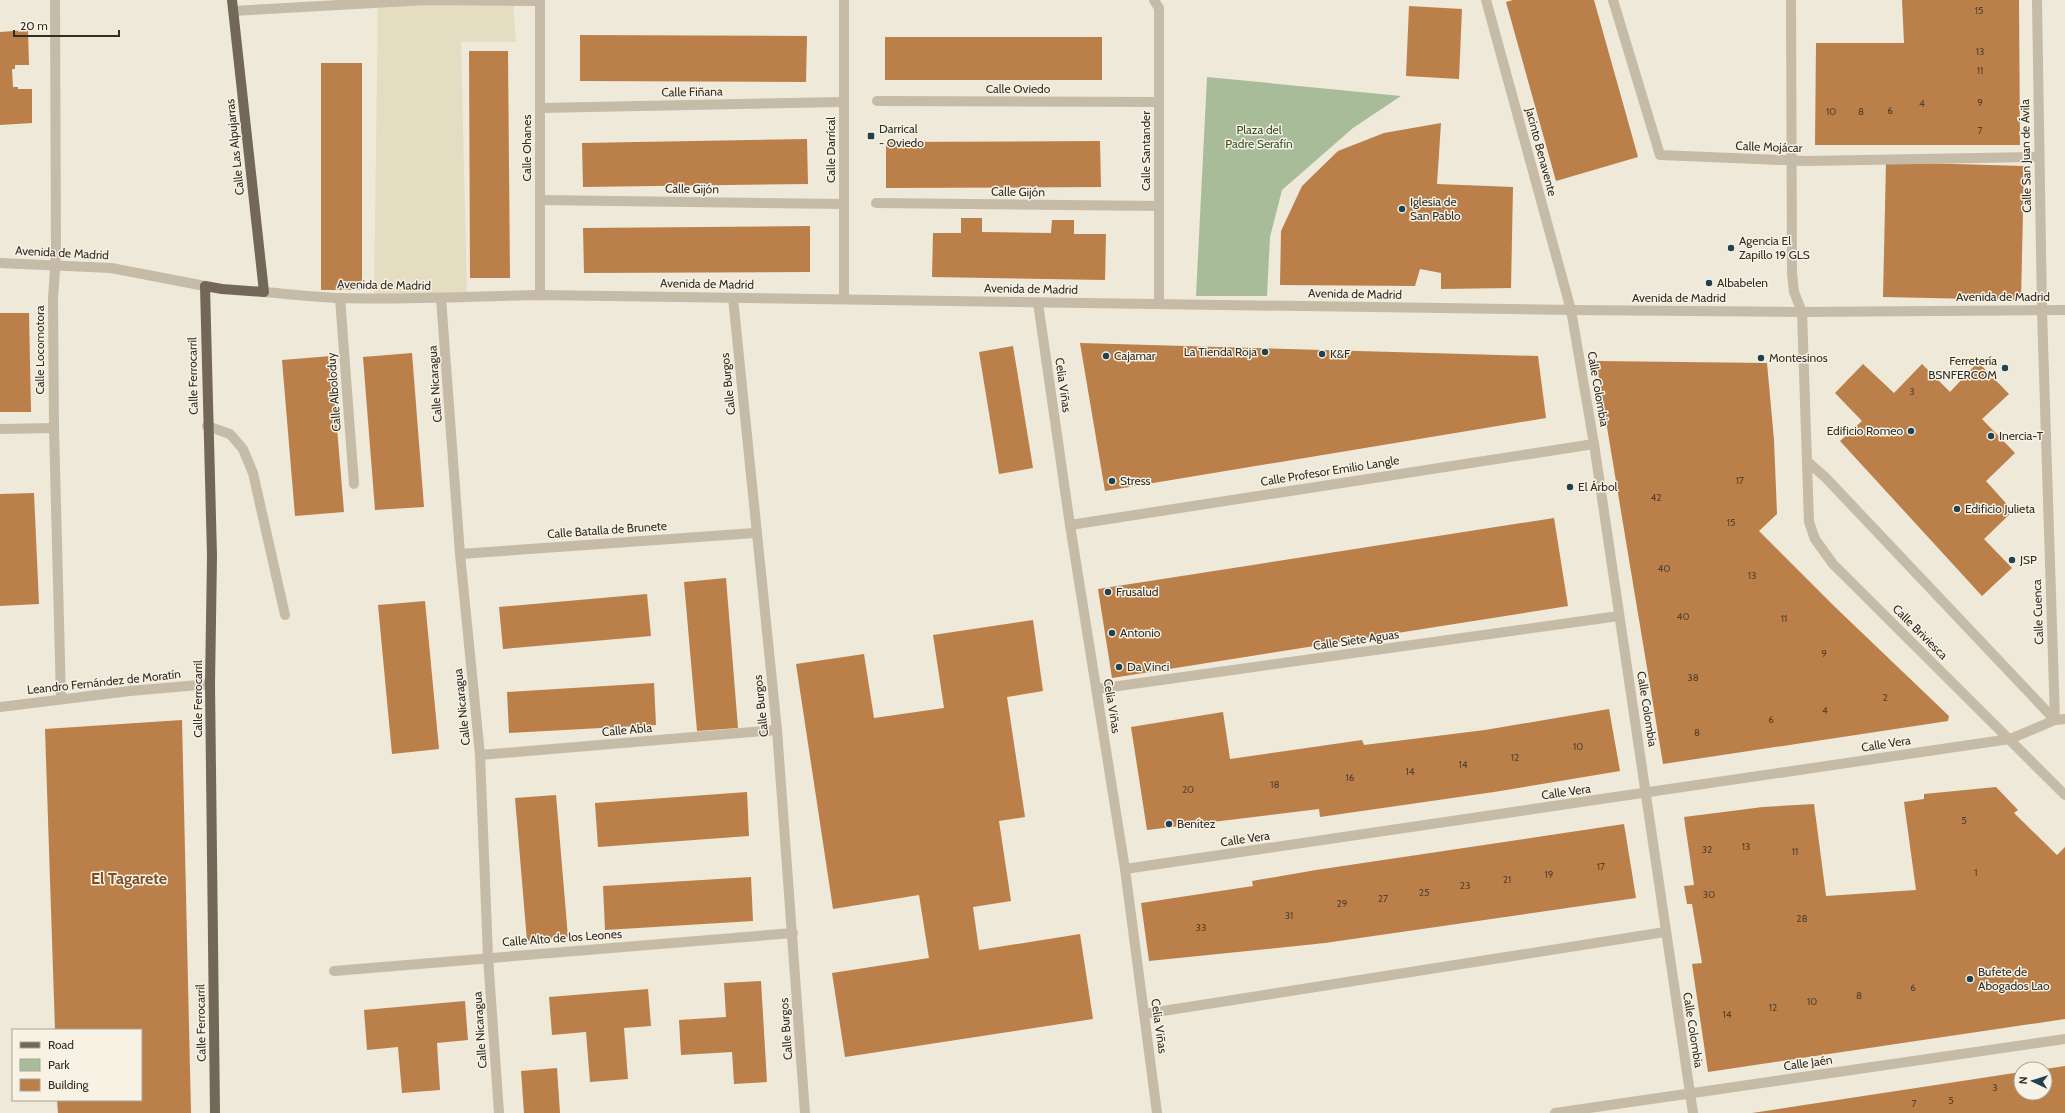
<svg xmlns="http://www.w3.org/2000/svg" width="2065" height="1113" viewBox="0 0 2065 1113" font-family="Cabin,sans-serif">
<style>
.green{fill:#a9bc9a}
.plaza{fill:#e5ddc1}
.building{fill:#bb7f4a}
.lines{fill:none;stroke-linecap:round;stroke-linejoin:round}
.minor{stroke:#c5bba6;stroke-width:10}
.major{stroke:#736758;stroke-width:10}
.poi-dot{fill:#204250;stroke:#f7f2e4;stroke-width:1.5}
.labels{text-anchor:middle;stroke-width:3;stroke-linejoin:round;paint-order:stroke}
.number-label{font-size:10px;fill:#54422f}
.street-label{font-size:12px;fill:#322d26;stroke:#f7f2e4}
.poi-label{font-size:12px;fill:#322d26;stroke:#f7f2e4;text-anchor:start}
.park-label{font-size:12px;fill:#3a4e2c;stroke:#f7f2e4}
.district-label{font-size:16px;font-weight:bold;fill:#7a4d26;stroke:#f7f2e4}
</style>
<rect width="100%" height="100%" fill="#eee9d9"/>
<!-- green -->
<polygon class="green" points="1207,77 1401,96 1353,128 1282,190 1270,237 1267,296 1196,296"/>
<!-- plaza -->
<polygon class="plaza" points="513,1 516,42 461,42 467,296 374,297 378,3"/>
<!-- building -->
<g class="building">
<polygon points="1513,0 1594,0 1638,157 1556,181 1506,2"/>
<polygon points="1902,0 2019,0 2020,145 1815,145 1816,43 1904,43"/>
<polygon points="1409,6 1462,9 1459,79 1406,76"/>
<polygon points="28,30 29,65 15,65 15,69 12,69 13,87 18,87 18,89 32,89 32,123 0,125 0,32"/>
<polygon points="580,35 807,36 806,82 580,81"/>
<rect x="885" y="37" width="217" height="43"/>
<polygon points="469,51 508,51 510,278 470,278"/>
<rect x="321" y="63" width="41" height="227"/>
<polygon points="1441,123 1437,184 1513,187 1511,288 1441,289 1441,273 1420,269 1415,286 1280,285 1281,231 1302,186 1338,151 1384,133"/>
<polygon points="807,139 808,184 583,187 582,143"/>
<polygon points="1100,141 1101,187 886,188 886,142"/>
<polygon points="1886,162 2024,166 2021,300 1883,297"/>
<polygon points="961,218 982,218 982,232 1051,233 1052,220 1074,220 1074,234 1106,234 1105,280 932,277 933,233 961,233"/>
<polygon points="810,226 810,272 584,273 583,228"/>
<polygon points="0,313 29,313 31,412 0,412"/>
<polygon points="1080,343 1538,356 1546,418 1105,491"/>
<polygon points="1013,346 1033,468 999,474 979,352"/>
<polygon points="412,353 424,507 375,510 363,357"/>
<polygon points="331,356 344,512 295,516 282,360"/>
<polygon points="1596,361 1767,363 1774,440 1777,514 1759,531 1835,607 1949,716 1948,721 1663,764"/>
<polygon points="1978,362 2009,394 1982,419 2015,453 1986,481 2013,511 1984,539 2012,568 1982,596 1840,441 1862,421 1835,393 1863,364 1894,393 1922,364 1950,392"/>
<polygon points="34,493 39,604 0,606 0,494"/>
<polygon points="1554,518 1568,606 1112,678 1098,589"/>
<polygon points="726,578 738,728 697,731 684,582"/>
<polygon points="647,594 651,636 503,649 499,607"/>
<polygon points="425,601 439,749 392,754 378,605"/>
<polygon points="1033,620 1043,691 1007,697 1025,817 999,821 1011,901 973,907 979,950 1080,934 1093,1019 845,1057 832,973 929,958 919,895 833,909 796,664 864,654 874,718 944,708 933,635"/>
<polygon points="654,683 656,725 509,733 507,692"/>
<polygon points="1609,709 1620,771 1494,792 1320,817 1319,809 1147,830 1131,727 1223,712 1230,759 1362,740 1364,745 1485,730"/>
<polygon points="182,720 191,1113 58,1113 57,1100 141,1100 141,1030 55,1030 45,729"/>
<polygon points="1996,787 2018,810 2014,813 2057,855 2065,847 2065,1019 1708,1072 1692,964 1702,963 1692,904 1687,904 1684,886 1694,885 1684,817 1763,807 1814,804 1826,896 1916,890 1904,802 1924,799 1924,794"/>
<polygon points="747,792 749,836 598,847 595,803"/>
<polygon points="556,795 568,937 527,941 515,798"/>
<polygon points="1624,824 1636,898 1325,943 1149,961 1141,903 1253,886 1252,881 1316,870"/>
<polygon points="751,877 753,921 605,930 603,886"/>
<polygon points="761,981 767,1082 734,1084 732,1052 681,1055 679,1020 726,1017 724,983"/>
<polygon points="648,989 651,1026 624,1028 628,1079 590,1082 586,1032 552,1035 549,997"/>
<polygon points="465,1001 468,1040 437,1043 440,1090 402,1093 398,1047 367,1050 364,1010"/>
<polygon points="2065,1066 2065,1113 1752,1113 2021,1072 2021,1093 2045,1093 2045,1069"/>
<polygon points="557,1068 560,1113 524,1113 521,1071"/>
</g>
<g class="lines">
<!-- minor -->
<g class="minor">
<polyline points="55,0 56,254 53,299 54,428 61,699"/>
<polyline points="844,0 844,299"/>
<polyline points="1154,0 1159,8 1159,304"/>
<polyline points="1486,0 1571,310 1594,444 1693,1113"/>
<polyline points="1613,0 1660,155 1807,161 2039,157"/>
<polyline points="1791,0 1792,273 1794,292 1802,312 1809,522 1815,539 1833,564 2065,795"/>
<polyline points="233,11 427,0 540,1"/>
<polyline points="877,101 1159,102"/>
<polyline points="540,108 844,102"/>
<polyline points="540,200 844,204"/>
<polyline points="876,203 1159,206"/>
<polyline points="0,263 111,268 205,286"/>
<path d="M264 292C289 294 315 297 340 298 407 300 473 296 540 295L1571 310 1802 312 2065 310"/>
<polyline points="540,295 540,0"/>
<polyline points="340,298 354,484"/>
<polyline points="441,298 460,554 480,755 488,957 499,1113"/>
<polyline points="733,298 777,730 805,1113"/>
<polyline points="1038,303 1070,525 1125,869 1157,1113"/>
<polyline points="207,426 230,434 243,449 253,473 285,615"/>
<polyline points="0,429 54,428"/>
<polyline points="1808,462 1826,478 2055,720 2065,719"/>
<polyline points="1070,525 1594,444"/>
<polyline points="460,554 755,533"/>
<polyline points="1097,689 1619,616"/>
<polyline points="0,707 130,691 210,684"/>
<polyline points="480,755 777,730"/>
<polyline points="1125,869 2010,739 2055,720 2042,311 2037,0"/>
<polyline points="334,971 793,933"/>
<polyline points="1144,1014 1665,932"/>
<polyline points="1555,1113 2065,1039"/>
</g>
<!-- major -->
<polyline class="major" points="215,1113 210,684 212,556 205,286 222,289 264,292 232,0"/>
</g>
<!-- markers -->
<g class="poi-dot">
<rect x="867" y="132" width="8" height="8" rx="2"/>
<circle cx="1402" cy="209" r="4"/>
<circle cx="1731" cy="248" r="4"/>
<circle cx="1709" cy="283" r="4"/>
<circle cx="1265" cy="352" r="4"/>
<circle cx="1322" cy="354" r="4"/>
<circle cx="1106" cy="356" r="4"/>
<circle cx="1761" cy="358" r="4"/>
<circle cx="2005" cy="368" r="4"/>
<circle cx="1911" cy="431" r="4"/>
<circle cx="1991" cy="436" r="4"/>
<circle cx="1112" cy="481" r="4"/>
<circle cx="1570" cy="487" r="4"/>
<circle cx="1957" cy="509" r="4"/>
<circle cx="2012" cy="560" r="4"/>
<circle cx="1108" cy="592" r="4"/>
<circle cx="1112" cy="633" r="4"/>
<circle cx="1119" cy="667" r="4"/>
<circle cx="1169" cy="824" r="4"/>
<circle cx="1970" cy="979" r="4"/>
</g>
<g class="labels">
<!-- number labels -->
<g class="number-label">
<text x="1979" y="14">15</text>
<text x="1980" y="55">13</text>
<text x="1980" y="74">11</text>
<text x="1980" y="106">9</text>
<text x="1922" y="107">4</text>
<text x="1890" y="114">6</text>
<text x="1831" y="115">10</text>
<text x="1861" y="115">8</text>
<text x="1980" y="134">7</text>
<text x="1912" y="395">3</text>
<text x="1740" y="484">17</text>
<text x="1656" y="501">42</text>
<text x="1731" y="526">15</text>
<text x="1664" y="572">40</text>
<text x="1752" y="579">13</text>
<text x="1683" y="620">40</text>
<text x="1784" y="622">11</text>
<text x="1824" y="657">9</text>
<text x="1693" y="681">38</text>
<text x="1885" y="701">2</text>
<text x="1825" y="714">4</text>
<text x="1771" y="723">6</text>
<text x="1697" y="736">8</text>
<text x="1578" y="750">10</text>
<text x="1515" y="761">12</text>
<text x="1463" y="768">14</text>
<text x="1410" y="775">14</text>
<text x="1350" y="781">16</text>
<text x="1275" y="788">18</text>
<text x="1188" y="793">20</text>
<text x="1964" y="824">5</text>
<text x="1746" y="850">13</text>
<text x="1707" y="853">32</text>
<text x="1795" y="855">11</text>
<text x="1601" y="870">17</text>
<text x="1976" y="876">1</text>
<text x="1549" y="878">19</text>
<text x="1507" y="883">21</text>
<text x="1465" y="889">23</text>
<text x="1424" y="896">25</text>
<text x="1709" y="898">30</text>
<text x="1383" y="902">27</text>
<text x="1342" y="907">29</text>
<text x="1289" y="919">31</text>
<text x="1802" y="922">28</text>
<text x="1201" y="931">33</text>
<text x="1913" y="991">6</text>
<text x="1859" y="999">8</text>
<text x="1812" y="1005">10</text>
<text x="1773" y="1011">12</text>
<text x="1727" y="1018">14</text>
<text x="1995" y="1091">3</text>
<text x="1951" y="1104">5</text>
<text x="1914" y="1107">7</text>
</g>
<!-- street labels -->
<g class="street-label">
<text x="1018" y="93">Calle Oviedo</text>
<text transform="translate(692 92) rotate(-1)" y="4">Calle Fiñana</text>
<text transform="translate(235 147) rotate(-96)" y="4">Calle Las Alpujarras</text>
<text transform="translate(1769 147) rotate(2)" y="4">Calle Mojácar</text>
<text transform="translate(527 148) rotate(-90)" y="4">Calle Ohanes</text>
<text transform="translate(831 150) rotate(-90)" y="4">Calle Darrícal</text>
<text transform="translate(1146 151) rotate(-90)" y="4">Calle Santander</text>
<text transform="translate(1541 152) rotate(75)" y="4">Jacinto Benavente</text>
<text transform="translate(2026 156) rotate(-91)" y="4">Calle San Juan de Ávila</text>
<text transform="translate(692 189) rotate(1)" y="4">Calle Gijón</text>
<text transform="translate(1018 192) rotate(1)" y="4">Calle Gijón</text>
<text transform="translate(62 253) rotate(3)" y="4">Avenida de Madrid</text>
<text transform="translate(707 284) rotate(1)" y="4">Avenida de Madrid</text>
<text transform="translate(384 285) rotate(1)" y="4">Avenida de Madrid</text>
<text transform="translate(1031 289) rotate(1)" y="4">Avenida de Madrid</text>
<text transform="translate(1355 294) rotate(1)" y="4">Avenida de Madrid</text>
<text x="2003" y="301">Avenida de Madrid</text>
<text x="1679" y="302">Avenida de Madrid</text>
<text transform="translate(40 350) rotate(-90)" y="4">Calle Locomotora</text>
<text transform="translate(193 376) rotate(-91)" y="4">Calle Ferrocarril</text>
<text transform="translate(435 384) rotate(-94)" y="4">Calle Nicaragua</text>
<text transform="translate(728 384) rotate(-96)" y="4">Calle Burgos</text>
<text transform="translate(1063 385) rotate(82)" y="4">Celia Viñas</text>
<text transform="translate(1598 389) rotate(80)" y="4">Calle Colombia</text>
<text transform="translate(334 392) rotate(-94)" y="4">Calle Alboloduy</text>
<text transform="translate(1330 471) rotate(-9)" y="4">Calle Profesor Emilio Langle</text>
<text transform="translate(607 530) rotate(-4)" y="4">Calle Batalla de Brunete</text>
<text transform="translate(2038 612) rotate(-92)" y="4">Calle Cuenca</text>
<text transform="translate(1920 632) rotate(45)" y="4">Calle Briviesca</text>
<text transform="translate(1356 640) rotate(-8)" y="4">Calle Siete Aguas</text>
<text transform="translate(104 682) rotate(-6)" y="4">Leandro Fernández de Moratín</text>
<text transform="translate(198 699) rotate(-90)" y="4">Calle Ferrocarril</text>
<text transform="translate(761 706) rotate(-96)" y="4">Calle Burgos</text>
<text transform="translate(1112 706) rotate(81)" y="4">Celia Viñas</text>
<text transform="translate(462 707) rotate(-96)" y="4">Calle Nicaragua</text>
<text transform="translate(1647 709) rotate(81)" y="4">Calle Colombia</text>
<text transform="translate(627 730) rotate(-5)" y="4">Calle Abla</text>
<text transform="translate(1886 744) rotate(-9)" y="4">Calle Vera</text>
<text transform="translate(1566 792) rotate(-8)" y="4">Calle Vera</text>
<text transform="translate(1245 839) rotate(-8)" y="4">Calle Vera</text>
<text transform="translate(562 938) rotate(-4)" y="4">Calle Alto de los Leones</text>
<text transform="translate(201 1023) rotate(-91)" y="4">Calle Ferrocarril</text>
<text transform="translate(1159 1026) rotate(82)" y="4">Celia Viñas</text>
<text transform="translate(786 1029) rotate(-94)" y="4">Calle Burgos</text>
<text transform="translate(480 1030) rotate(-94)" y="4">Calle Nicaragua</text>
<text transform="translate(1693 1030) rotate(81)" y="4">Calle Colombia</text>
<text transform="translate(1808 1063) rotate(-8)" y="4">Calle Jaén</text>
</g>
<!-- poi labels -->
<g class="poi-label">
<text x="879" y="133">Darrical<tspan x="879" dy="14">- Oviedo</tspan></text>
<text x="1410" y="206">Iglesia de<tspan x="1410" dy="14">San Pablo</tspan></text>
<text x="1739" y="245">Agencia El<tspan x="1739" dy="14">Zapillo 19 GLS</tspan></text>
<text x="1717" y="287">Albabelen</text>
<text x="1257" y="356" text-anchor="end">La Tienda Roja</text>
<text x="1330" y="358">K&amp;F</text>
<text x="1114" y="360">Cajamar</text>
<text x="1769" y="362">Montesinos</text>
<text x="1997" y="365" text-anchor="end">Ferretería<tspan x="1997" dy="14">BSNFERCOM</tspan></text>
<text x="1903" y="435" text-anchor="end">Edificio Romeo</text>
<text x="1999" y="440">Inercia-T</text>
<text x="1120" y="485">Stress</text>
<text x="1578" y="491">El Árbol</text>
<text x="1965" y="513">Edificio Julieta</text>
<text x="2020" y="564">JSP</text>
<text x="1116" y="596">Frusalud</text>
<text x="1120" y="637">Antonio</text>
<text x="1127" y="671">Da Vinci</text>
<text x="1177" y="828">Benítez</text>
<text x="1978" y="976">Bufete de<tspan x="1978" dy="14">Abogados Lao</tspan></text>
</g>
<!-- park labels -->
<g class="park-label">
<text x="1259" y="134">Plaza del<tspan x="1259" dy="14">Padre Serafín</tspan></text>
</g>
<!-- district labels -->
<g class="district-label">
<text x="129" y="884">El Tagarete</text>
</g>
</g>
<!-- legend -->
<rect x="12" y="1029" width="130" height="72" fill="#f7f2e4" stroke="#a8a398"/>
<rect x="20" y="1042" width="20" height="6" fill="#736758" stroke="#a8a398"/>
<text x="48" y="1049" font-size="12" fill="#322d26">Road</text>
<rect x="20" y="1059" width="20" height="12" fill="#a9bc9a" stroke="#a8a398"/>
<text x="48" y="1069" font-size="12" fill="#322d26">Park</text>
<rect x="20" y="1079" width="20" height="12" fill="#bb7f4a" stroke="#a8a398"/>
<text x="48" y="1089" font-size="12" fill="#322d26">Building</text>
<!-- north arrow -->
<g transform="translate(2033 1081) rotate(274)"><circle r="19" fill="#f7f2e4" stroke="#a8a398"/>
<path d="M0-3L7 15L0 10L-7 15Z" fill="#204250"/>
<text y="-6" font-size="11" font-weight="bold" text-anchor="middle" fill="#322d26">N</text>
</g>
<!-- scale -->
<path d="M14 30v6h105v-6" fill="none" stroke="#322d26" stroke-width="2"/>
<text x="20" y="30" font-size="12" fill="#322d26" stroke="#f7f2e4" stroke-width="3" paint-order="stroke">20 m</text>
</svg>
